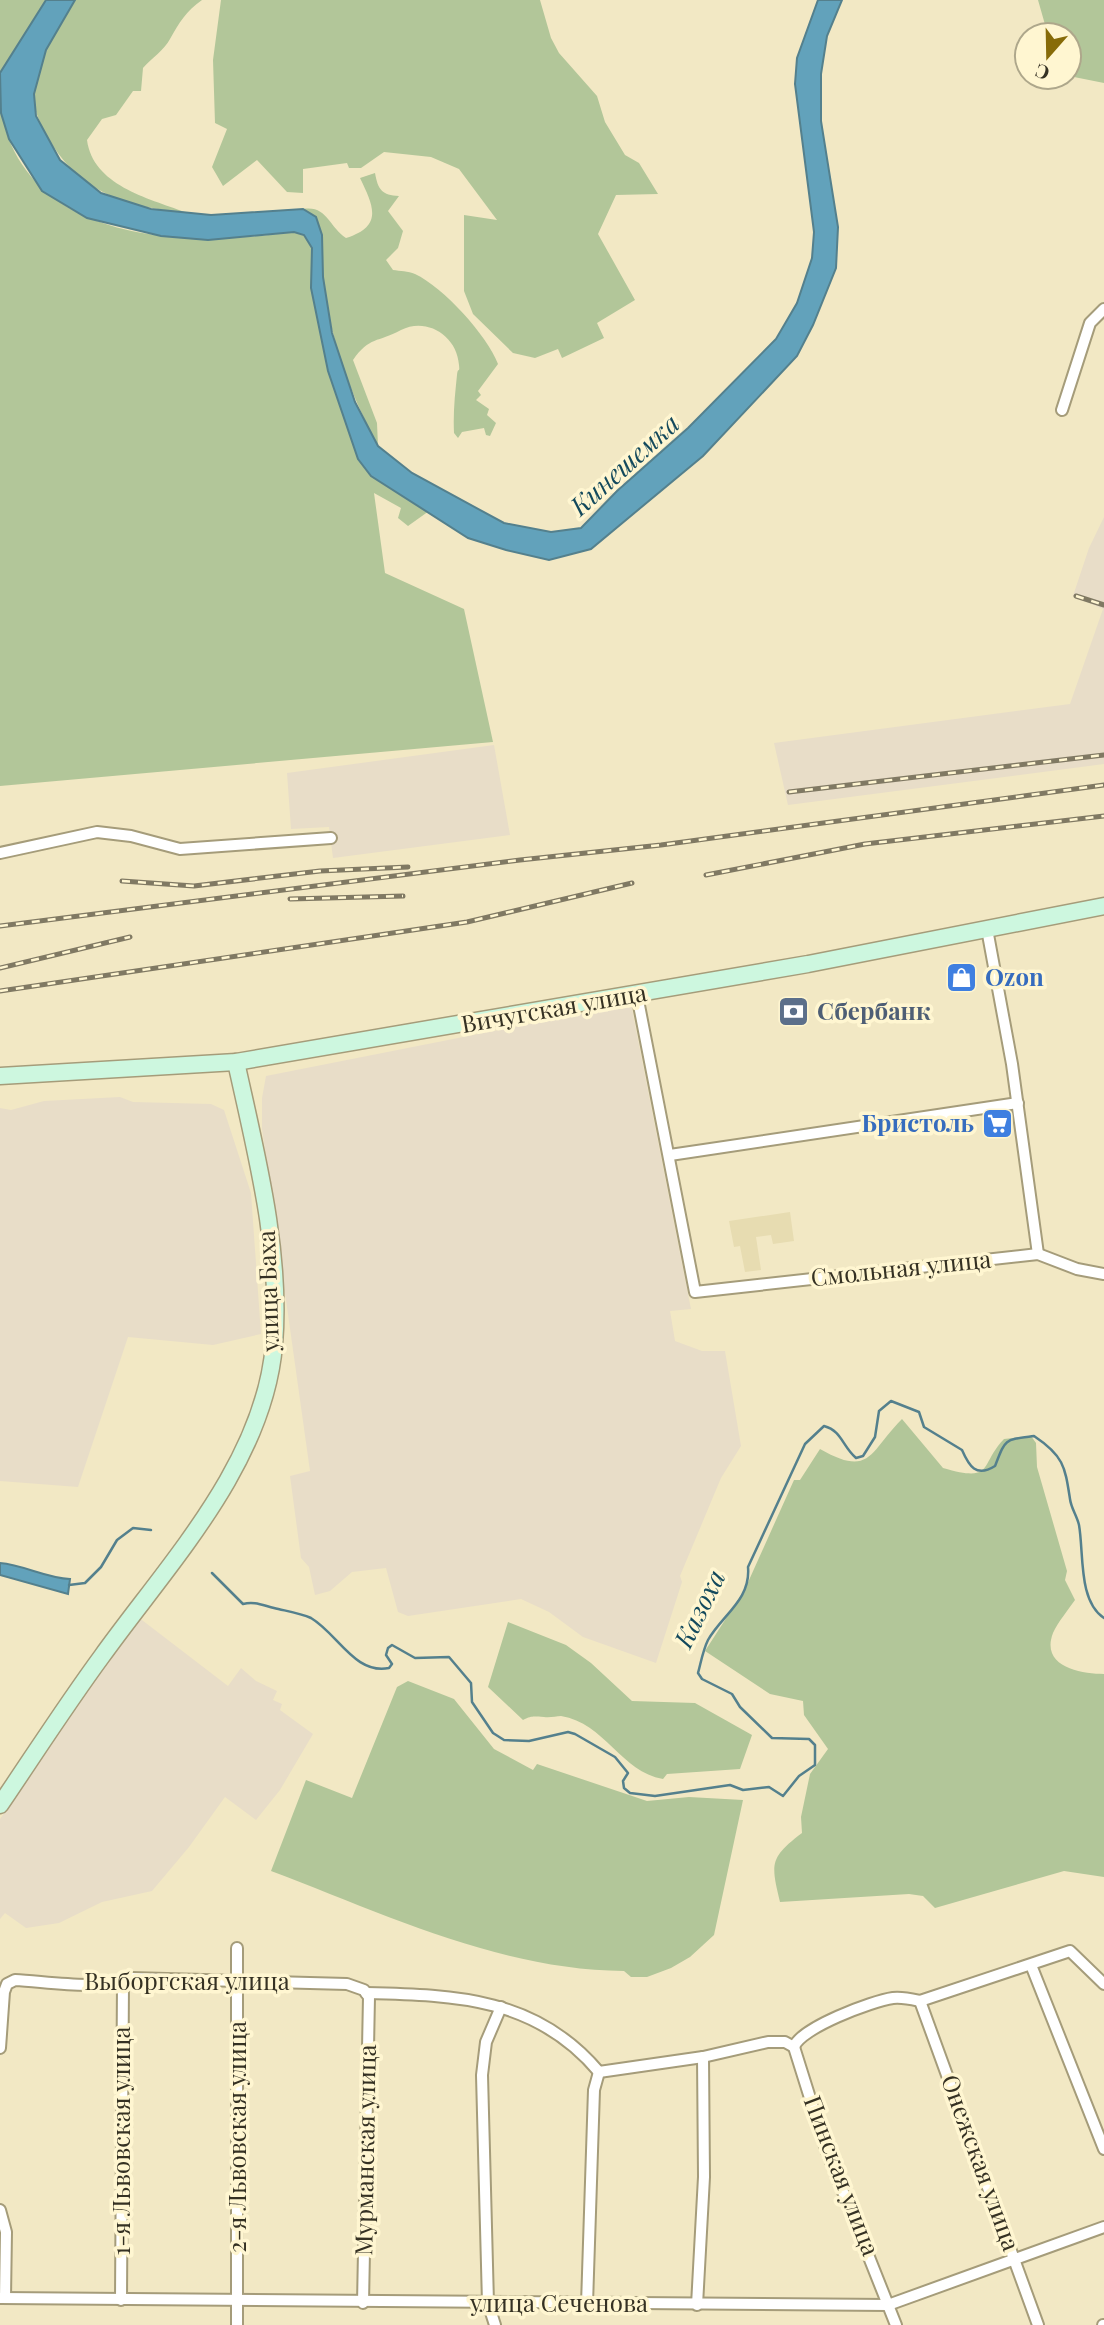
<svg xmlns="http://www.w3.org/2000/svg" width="1104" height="2325" viewBox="0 0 1104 2325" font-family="'Playfair Display',serif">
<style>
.industrial{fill:#e8ddc8}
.built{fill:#e7dcb1}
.green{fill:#b2c699}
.water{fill:#62a2bb;stroke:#54808d;stroke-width:2}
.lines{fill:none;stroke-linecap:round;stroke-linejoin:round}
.stream{stroke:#54808d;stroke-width:2.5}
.minor-casing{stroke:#a59c7a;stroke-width:14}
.secondary-casing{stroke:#a59c7a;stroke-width:19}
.minor{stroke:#fff;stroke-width:10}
.secondary{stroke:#cdf7df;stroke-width:16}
.rail-casing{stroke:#807963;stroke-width:5}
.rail{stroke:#fff6d1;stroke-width:2.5;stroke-dasharray:8;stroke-linecap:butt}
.labels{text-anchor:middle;stroke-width:7;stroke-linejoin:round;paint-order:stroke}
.shop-label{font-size:24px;font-weight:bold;fill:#366cbe;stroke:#fff6d1;text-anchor:start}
.street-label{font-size:24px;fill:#353123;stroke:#fff6d1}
.service-label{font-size:24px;font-weight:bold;fill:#4e5e75;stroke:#fff6d1;text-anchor:start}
.water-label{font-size:26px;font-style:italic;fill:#13495c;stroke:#fff6d1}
</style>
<rect width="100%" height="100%" fill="#f2e8c4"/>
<!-- industrial -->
<g class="industrial">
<polygon points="1104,517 1104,764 788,805 774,743 1070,704 1103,609 1073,596 1089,548"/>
<polygon points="494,745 510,835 333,858 329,827 291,829 287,773"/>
<polygon points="631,1004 691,1309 670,1311 675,1341 702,1351 725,1351 741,1446 721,1478 680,1576 682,1582 656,1663 583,1637 549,1612 521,1599 408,1616 398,1612 386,1568 352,1572 330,1591 315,1595 309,1567 301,1558 290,1476 310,1471 262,1129 262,1098 266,1076"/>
<polygon points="120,1097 133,1102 211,1104 224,1110 251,1193 261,1334 213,1345 128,1337 78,1487 0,1481 0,1108 11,1110 44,1101"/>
<polygon points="138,1617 228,1686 241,1668 256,1681 277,1691 273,1700 282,1704 280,1710 313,1734 280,1790 256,1820 225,1797 189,1847 152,1891 102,1902 59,1923 26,1928 5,1913 0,1919 0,1819"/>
</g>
<!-- built -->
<polygon class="built" points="790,1212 794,1241 773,1244 771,1235 756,1237 761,1270 745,1272 740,1246 734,1247 729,1221"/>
<!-- green -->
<g class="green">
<polygon points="0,0 46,0 0,73"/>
<path d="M75 0H202C186 11 179 23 170 39 165 49 151 59 143 68L141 91H133L116 115 102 119 87 140C93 185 147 198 185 212 124 208 76 190 46 134 39 121 33 109 34 94 36 61 57 27 75 0Z"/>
<polygon points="221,0 540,0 551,38 559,53 597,96 605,122 625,155 639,163 658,194 616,195 598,234 635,300 597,323 604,338 562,358 558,349 535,358 513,353 473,314 464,291 464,215 497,220 459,169 431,157 384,152 361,168 349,168 347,163 303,169 303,193 287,192 257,160 223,186 212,167 227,129 215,123 213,60"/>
<polygon points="1038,0 1104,0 1104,83 1069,76 1069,35 1048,35"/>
<path d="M0 79C3 99 1 118 8 137 50 247 197 245 294 232L304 235 312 248 311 288 328 371 358 459 394 491 429 511 408 526 398 518 401 508 374 493 385 573 464 609 493 742 0 786Z"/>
<path d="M375 173C378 190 382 195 399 196L388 211 403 231 398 248 386 260 393 270C400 271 408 271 415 274 443 287 487 335 498 364L478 391 481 395 476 400 489 409 487 415 496 423 490 436 486 435 484 428 462 432 458 438 454 433C453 413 455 394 457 375 458 366 460 374 459 365 457 335 426 317 401 330 377 343 370 336 353 360L377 423 378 446C350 393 329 337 323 277 320 249 330 226 303 209 327 205 329 227 346 238 383 226 374 207 360 178Z"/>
<path d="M902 1419 943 1468C995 1483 979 1465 1004 1439L1031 1436 1036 1443 1037 1467 1067 1571 1065 1580 1075 1600C1068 1610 1058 1622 1053 1633 1040 1667 1081 1674 1104 1674V1877L1064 1871 935 1908 923 1896 909 1894 780 1902C771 1864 769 1858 802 1833L801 1817 810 1774 828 1749 804 1715 803 1701 770 1694 705 1651 745 1589 794 1480H800L820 1449C871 1478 869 1452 902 1419Z"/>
<path d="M508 1622 566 1645 591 1663 632 1701 695 1703 752 1735 740 1769 667 1774 663 1779C621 1772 605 1723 561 1716 556 1716 550 1718 544 1717 534 1717 533 1715 523 1720L488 1687Z"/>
<path d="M408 1681 454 1699 494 1749 533 1770 537 1764 647 1801 689 1797 743 1800 714 1935 690 1957 671 1968 647 1977H631L624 1971C500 1970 385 1914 271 1871L306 1780 352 1798 397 1687Z"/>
</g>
<!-- water -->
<g class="water">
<polygon points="46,0 75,0 46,50 34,94 36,116 60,160 101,193 151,209 211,215 303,209 316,217 322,235 323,277 332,333 355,402 378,446 412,473 504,523 551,532 581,528 617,491 688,428 776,339 797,303 812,258 814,232 795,84 797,58 818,0 842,0 827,36 821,74 821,121 838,227 836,268 813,325 797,356 703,456 591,549 549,560 506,550 468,538 371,476 358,459 328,371 311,288 312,248 304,235 294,232 208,240 161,236 87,218 42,191 9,139 1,113 0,73"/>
<path d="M0 1563C24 1565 46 1578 70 1579L68 1594 0 1575Z"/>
</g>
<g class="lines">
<!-- stream -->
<g class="stream">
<path d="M212 1573 243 1604C254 1601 262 1605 274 1608 286 1611 300 1613 311 1618 338 1634 355 1675 389 1668L392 1664 386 1655 388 1648 392 1645 415 1658 449 1657 471 1683 472 1702 493 1733 504 1740 529 1741 568 1732 575 1734 615 1757 628 1773 623 1781 624 1788 630 1793 655 1796 730 1785 743 1790 769 1787 783 1796 799 1776 815 1765V1745L809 1739 772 1738 740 1707 732 1694 702 1679 698 1673C701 1662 703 1650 708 1640 722 1615 751 1600 748 1567L805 1444 824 1426C842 1431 842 1446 856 1458L863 1456 875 1437 879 1411 891 1401 919 1412 924 1427 962 1450C969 1466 976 1478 995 1466 1006 1438 1004 1440 1034 1436 1064 1456 1065 1467 1070 1499 1071 1508 1077 1516 1079 1525 1084 1553 1078 1601 1104 1618"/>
<polyline points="69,1585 85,1583 101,1567 117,1540 133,1528 151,1530"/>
</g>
<defs>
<g id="minor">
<polyline points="1062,410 1090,323 1104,309"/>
<polyline points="0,853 97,832 131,836 180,849 331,838"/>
<polyline points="987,929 1012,1064 1038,1254"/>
<polyline points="637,995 695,1292 1038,1254 1077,1269 1104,1274"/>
<polyline points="670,1155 1018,1103"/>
<polyline points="237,1948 237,2325"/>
<polyline points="1031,1965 1104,2149"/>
<path d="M366 1993C457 1995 537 1998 599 2072"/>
<polyline points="920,2001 1038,2325"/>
<path d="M794 2047C800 2028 872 2001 893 1998 903 1997 911 1999 920 2001L1070 1951 1104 1984"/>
<polyline points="794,2047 826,2149 896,2325"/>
<path d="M0 2048 4 1992 7 1984 15 1980C51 1982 99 1991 131 1978L347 1984 364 1990 369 1997 363 2303"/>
<polyline points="599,2072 703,2057 768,2042 785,2042 794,2047"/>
<polyline points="0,2210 6,2232 5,2298"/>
<polyline points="0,2298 888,2305 1104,2227"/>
<polyline points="121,2300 123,1983"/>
<polyline points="587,2304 594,2090 599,2072"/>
<polyline points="697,2305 704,2177 703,2057"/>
<polyline points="495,2325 488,2303 482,2075 486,2042 501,2007"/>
<polyline points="1103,2325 1104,2325"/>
</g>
<g id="secondary">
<polyline points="0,1076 236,1062 808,964 1104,906"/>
<path d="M0 1805C34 1755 66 1705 102 1656 168 1564 264 1464 274 1345 282 1252 256 1153 236 1062"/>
</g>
</defs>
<!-- minor casing -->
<use href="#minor" class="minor-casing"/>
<!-- secondary casing -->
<use href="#secondary" class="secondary-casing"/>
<!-- minor -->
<use href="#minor" class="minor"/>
<!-- secondary -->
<use href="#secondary" class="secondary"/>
<defs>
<g id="rail">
<polyline points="1076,596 1104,605"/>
<polyline points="789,792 1104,755"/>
<polyline points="706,875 865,844 1104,816"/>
<polyline points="122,881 194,886 320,871 408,867"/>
<polyline points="290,899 403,896"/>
<polyline points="0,926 520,860 661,845 1104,785"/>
<polyline points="0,968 130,937"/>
<polyline points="0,991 467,922 632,883"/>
</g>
</defs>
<!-- rail casing -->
<use href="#rail" class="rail-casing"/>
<!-- rail -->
<use href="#rail" class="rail"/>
</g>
<!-- icons -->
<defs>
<symbol id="shop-square" viewBox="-11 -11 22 22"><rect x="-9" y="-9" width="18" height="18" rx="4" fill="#3f7fe0" stroke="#fff6d1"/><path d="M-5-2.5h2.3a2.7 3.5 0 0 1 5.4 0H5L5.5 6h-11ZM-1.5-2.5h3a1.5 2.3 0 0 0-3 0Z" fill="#fff"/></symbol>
<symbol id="bank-square" viewBox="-11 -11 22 22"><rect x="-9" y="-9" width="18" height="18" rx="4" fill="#5c6f8a" stroke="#fff6d1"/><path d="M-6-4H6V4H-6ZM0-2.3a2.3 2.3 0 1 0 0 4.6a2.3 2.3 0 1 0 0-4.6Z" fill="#fff"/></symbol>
<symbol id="supermarket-square" viewBox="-11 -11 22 22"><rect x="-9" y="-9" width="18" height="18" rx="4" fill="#3f7fe0" stroke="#fff6d1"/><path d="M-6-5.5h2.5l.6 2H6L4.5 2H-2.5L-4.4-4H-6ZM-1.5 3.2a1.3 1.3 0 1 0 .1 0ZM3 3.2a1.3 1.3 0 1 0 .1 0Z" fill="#fff"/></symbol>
</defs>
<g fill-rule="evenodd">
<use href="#shop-square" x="944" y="960" width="35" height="35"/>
<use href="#bank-square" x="776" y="994" width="35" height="35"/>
<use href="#supermarket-square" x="980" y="1106" width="35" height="35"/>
</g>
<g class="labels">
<!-- shop labels -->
<g class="shop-label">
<text x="985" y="986">Ozon</text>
<text x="974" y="1132" text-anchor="end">Бристоль</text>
</g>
<!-- street labels -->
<g class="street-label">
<text transform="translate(554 1009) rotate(-10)" y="8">Вичугская улица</text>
<text transform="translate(901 1269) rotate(-6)" y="8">Смольная улица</text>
<text transform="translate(269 1291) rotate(-92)" y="8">улица Баха</text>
<text x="187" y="1990">Выборгская улица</text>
<text transform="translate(238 2137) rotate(-90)" y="8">2-я Львовская улица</text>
<text transform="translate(122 2141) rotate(-90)" y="8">1-я Львовская улица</text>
<text transform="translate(366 2150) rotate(-89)" y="8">Мурманская улица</text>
<text transform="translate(980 2163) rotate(70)" y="8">Онежская улица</text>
<text transform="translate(841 2176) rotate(69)" y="8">Пинская улица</text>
<text x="559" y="2312">улица Сеченова</text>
</g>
<!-- service labels -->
<g class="service-label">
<text x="817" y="1020">Сбербанк</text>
</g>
<!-- water labels -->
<g class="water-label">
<text transform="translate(625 465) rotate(-42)" y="9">Кинешемка</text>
<text transform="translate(700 1609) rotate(-64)" y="9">Казоха</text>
</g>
</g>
<!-- north arrow -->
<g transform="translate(1048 56) rotate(200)"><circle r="33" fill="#fff6d1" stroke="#aea78b" stroke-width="2"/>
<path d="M0-5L12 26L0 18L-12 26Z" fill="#876b08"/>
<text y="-10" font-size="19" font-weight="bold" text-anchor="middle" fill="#353123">С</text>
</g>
</svg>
